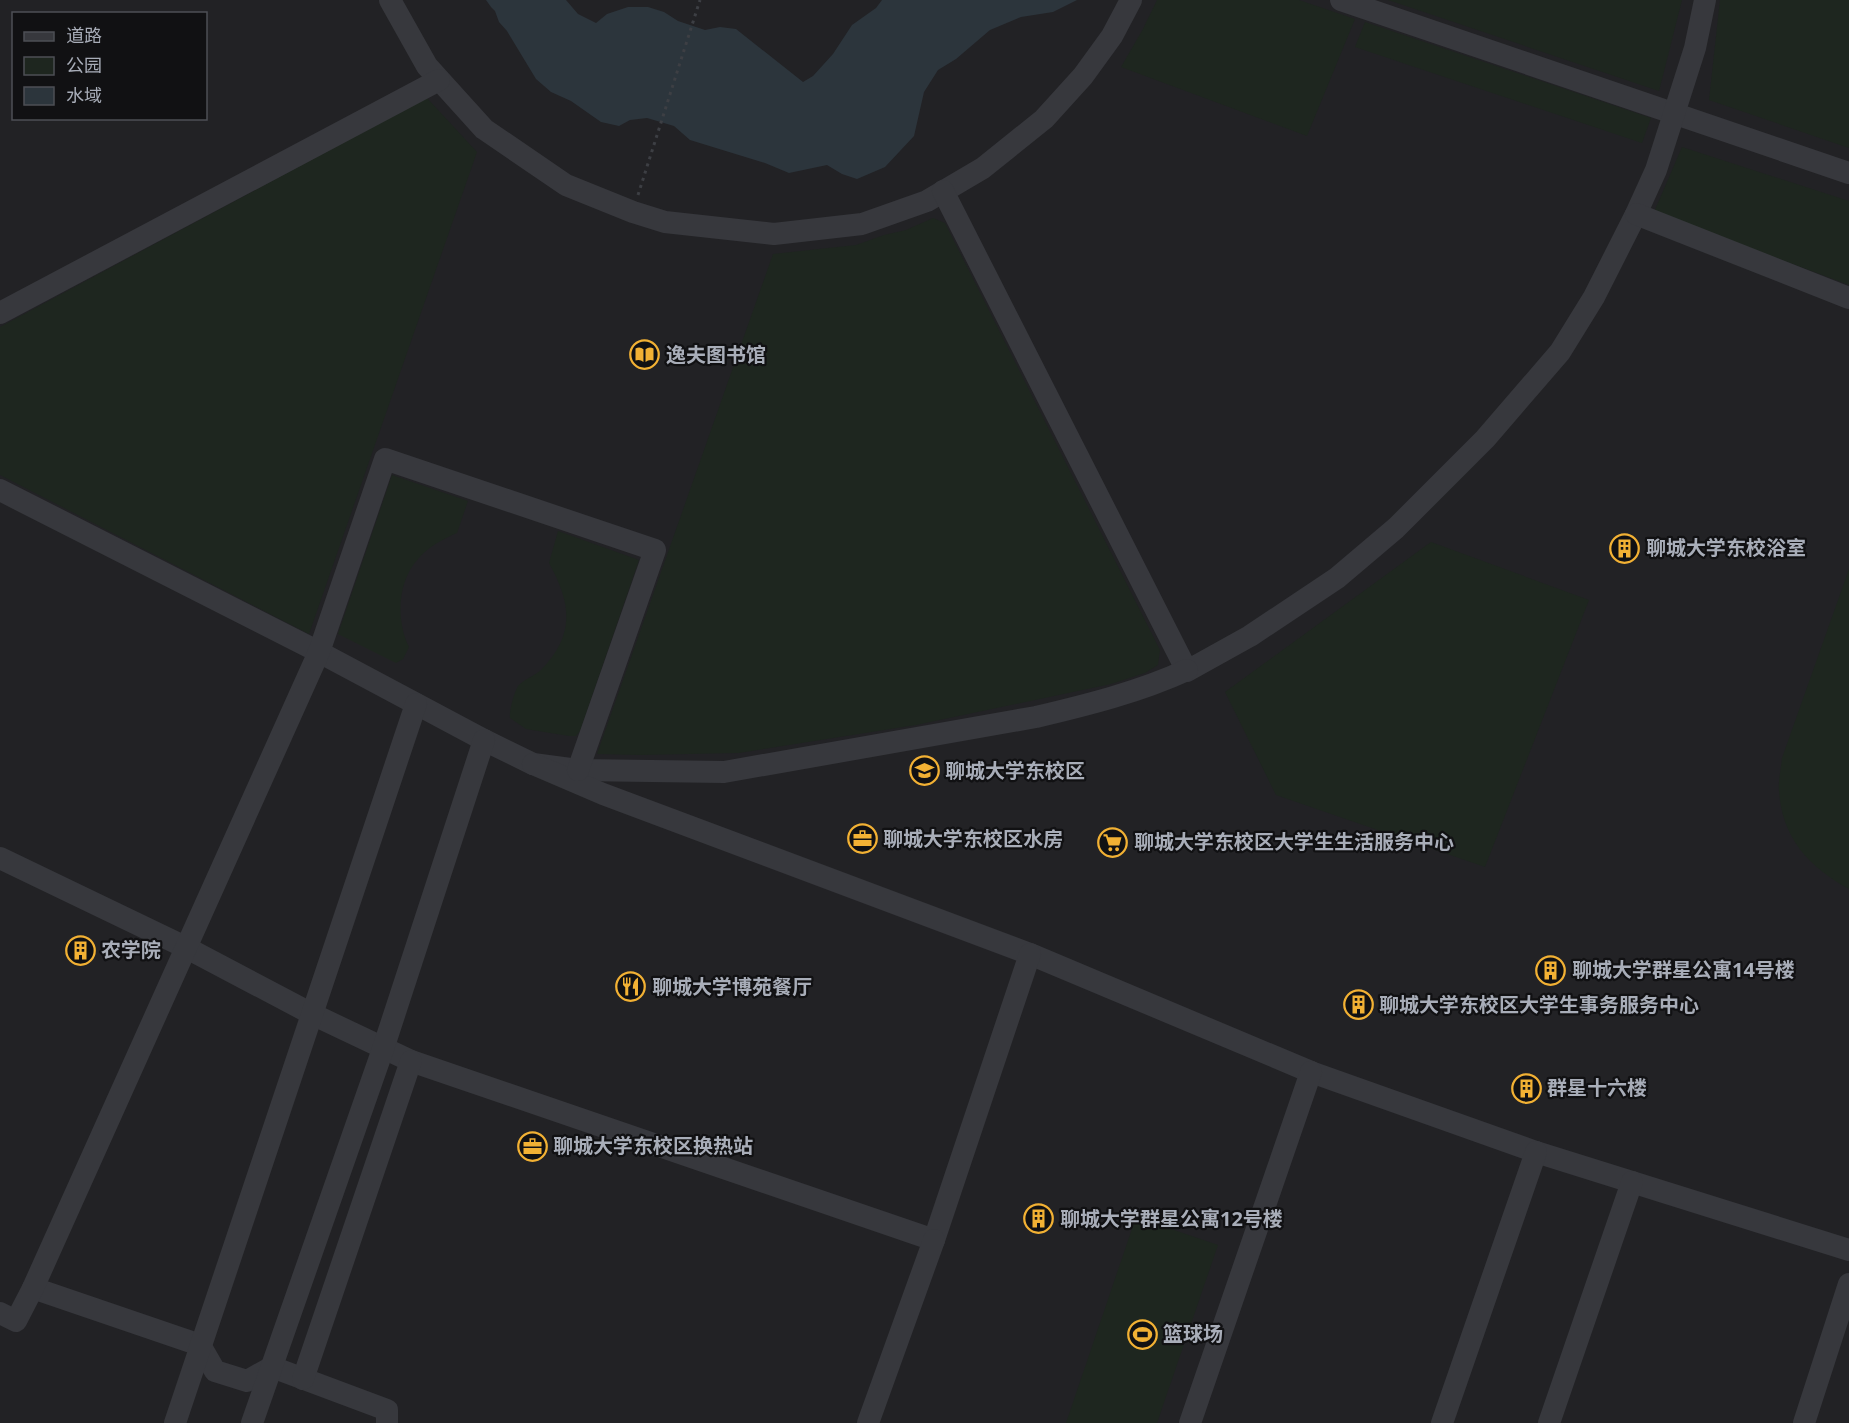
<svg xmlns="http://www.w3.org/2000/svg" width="1849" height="1423" viewBox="0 0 1849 1423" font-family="'Open Sans','Noto Sans SC',sans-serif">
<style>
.built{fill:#222225;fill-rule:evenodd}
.green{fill:#1e261f}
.water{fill:#2c353c}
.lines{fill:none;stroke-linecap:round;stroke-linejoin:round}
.path{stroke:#3d3f44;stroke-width:3;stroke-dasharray:3 4.5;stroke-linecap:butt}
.minor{stroke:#37383d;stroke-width:22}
.labels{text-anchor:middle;stroke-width:4.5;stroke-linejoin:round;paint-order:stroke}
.poi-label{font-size:20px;font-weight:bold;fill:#a8adb8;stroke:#111113;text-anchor:start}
</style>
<rect width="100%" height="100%" fill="#161618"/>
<!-- built -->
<path class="built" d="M0 0H1849V1423H0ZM14 14H206V118H14Z"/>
<!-- green -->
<g class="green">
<polygon points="1157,0 1299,0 1355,19 1307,136 1121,67 1143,29"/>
<polygon points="1388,0 1682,0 1659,91"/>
<polygon points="1720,0 1849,0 1849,148 1709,100"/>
<polygon points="1365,22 1651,118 1642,143 1355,47"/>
<polygon points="427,98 477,152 309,634 0,475 0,327"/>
<polygon points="1682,147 1849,201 1849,285 1654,212"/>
<polygon points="933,218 945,223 1160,650 1158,665 1145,673 1111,684 916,725 739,753 639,755 597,754 773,254 856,245 884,235 906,230"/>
<path d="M392 475 468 501 457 533C443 539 428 547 418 559 397 582 396 621 409 647L403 659 396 663 338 634Z"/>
<path d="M558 531 639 560 580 731 576 736H569L526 729 510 718C509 711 514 693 518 686 522 681 535 675 541 670 576 634 571 603 549 563Z"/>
<polygon points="1431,542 1589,600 1485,867 1276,795 1225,692"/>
<path d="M1849 569V889C1809 867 1782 838 1779 791 1778 781 1781 769 1782 758Z"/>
<polygon points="1136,1217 1218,1245 1157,1423 1066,1423"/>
</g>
<!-- water -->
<polygon class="water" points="486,0 566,0 578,14 596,23 607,14 628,7 648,7 664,12 678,21 705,30 720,27 736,29 803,82 813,76 833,54 852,25 876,8 882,0 1077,0 1053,12 1021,17 990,30 956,59 938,70 924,92 914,136 885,167 857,179 842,174 827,165 789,173 765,163 690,140 674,126 647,118 630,120 619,126 601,122 571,101 551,92 536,79 507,31 499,22 495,11 491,7"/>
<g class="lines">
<!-- path -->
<polyline class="path" points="638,195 700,0"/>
<!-- minor -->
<g class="minor">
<polyline points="390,0 427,66 484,129 566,185 633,212 665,222 774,234 862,224 927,201 983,168 1044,119 1083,76 1112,36 1131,0"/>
<polyline points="1341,0 1849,173"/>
<polyline points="943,191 1187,671 1250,636 1337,578 1396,528 1485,439 1560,352 1594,297 1636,214 1656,170 1695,48 1705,0"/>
<polyline points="1636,214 1849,298"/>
<polyline points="0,313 439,80"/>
<path d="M0 490 319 652 484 740 533 764 578 770 724 772 1036 717C1087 705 1139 692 1187 670"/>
<polyline points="533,764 603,794 1030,954 1311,1072 1536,1152 1849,1250"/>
<polyline points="0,858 185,947 312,1014 411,1061 934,1240 1030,954"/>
<polyline points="33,1288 200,1345 215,1371 247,1381 272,1367 387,1410 387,1423"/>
<polyline points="0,1313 16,1321 33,1288 319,652 385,459 655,550 578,770"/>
<polyline points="303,1379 411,1061"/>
<polyline points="175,1423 416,704"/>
<polyline points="252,1423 383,1049 484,740"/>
<polyline points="868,1423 934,1240"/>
<polyline points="1190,1423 1311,1072"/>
<polyline points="1442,1423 1536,1152"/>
<polyline points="1549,1423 1632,1182"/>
<polyline points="1804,1423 1849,1284"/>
</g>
</g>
<!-- icons -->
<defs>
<symbol id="library-ring" viewBox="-11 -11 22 22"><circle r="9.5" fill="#111113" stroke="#f2b134" stroke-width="1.5"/><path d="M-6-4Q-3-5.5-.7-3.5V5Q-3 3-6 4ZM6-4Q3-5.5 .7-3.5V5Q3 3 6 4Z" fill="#f2b134"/></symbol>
<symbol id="building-ring" viewBox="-11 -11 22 22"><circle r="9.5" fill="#111113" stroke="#f2b134" stroke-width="1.5"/><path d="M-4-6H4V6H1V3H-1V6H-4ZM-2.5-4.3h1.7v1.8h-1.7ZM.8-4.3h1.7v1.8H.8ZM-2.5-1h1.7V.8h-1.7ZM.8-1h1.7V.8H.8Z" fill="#f2b134"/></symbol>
<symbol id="university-ring" viewBox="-11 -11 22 22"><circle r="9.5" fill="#111113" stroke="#f2b134" stroke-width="1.5"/><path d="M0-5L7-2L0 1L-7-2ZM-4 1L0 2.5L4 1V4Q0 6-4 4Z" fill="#f2b134"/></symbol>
<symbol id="office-ring" viewBox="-11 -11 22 22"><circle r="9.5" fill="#111113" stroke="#f2b134" stroke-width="1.5"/><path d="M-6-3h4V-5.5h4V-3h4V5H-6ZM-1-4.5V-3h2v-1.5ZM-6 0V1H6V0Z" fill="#f2b134"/></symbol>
<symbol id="supermarket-ring" viewBox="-11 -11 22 22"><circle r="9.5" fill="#111113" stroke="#f2b134" stroke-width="1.5"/><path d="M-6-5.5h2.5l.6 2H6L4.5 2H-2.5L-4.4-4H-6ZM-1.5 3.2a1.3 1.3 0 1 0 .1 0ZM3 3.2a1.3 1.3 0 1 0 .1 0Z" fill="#f2b134"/></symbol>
<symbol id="restaurant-ring" viewBox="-11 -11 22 22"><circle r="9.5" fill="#111113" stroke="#f2b134" stroke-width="1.5"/><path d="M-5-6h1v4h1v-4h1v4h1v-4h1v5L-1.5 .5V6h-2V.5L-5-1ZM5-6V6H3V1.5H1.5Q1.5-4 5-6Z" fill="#f2b134"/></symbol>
<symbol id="stadium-ring" viewBox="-11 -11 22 22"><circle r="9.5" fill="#111113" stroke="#f2b134" stroke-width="1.5"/><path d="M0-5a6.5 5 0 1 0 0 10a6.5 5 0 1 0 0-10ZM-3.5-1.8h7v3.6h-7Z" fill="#f2b134"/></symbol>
</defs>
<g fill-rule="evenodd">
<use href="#library-ring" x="628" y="338" width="33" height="33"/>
<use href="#building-ring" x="1608" y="532" width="33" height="33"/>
<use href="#university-ring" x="908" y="754" width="33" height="33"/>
<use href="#office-ring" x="846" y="822" width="33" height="33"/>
<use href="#supermarket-ring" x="1096" y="826" width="33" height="33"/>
<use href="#building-ring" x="64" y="934" width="33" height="33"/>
<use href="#building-ring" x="1534" y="954" width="33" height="33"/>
<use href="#restaurant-ring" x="614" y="970" width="33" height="33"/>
<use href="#building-ring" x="1342" y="988" width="33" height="33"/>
<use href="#building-ring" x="1510" y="1072" width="33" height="33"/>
<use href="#office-ring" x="516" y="1130" width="33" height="33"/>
<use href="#building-ring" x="1022" y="1202" width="33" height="33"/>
<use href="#stadium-ring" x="1126" y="1318" width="33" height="33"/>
</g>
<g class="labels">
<!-- poi labels -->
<g class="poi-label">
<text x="666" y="362">逸夫图书馆</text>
<text x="1646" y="555">聊城大学东校浴室</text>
<text x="945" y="778">聊城大学东校区</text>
<text x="883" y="846">聊城大学东校区水房</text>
<text x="1134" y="849">聊城大学东校区大学生生活服务中心</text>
<text x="101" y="957">农学院</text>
<text x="1572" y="977">聊城大学群星公寓14号楼</text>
<text x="652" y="994">聊城大学博苑餐厅</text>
<text x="1379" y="1012">聊城大学东校区大学生事务服务中心</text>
<text x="1547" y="1095">群星十六楼</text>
<text x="553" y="1153">聊城大学东校区换热站</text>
<text x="1060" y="1226">聊城大学群星公寓12号楼</text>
<text x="1163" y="1341">篮球场</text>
</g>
</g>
<!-- legend -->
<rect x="12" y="12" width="195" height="108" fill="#111113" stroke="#4d4f55" stroke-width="1.5"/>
<rect x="24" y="32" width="30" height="9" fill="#37383d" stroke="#4d4f55" stroke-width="1.5"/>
<text x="66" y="42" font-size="18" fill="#a8adb8">道路</text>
<rect x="24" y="57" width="30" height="18" fill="#1e261f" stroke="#4d4f55" stroke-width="1.5"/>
<text x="66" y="72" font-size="18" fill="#a8adb8">公园</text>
<rect x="24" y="87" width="30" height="18" fill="#2c353c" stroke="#4d4f55" stroke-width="1.5"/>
<text x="66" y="102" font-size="18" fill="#a8adb8">水域</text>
</svg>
